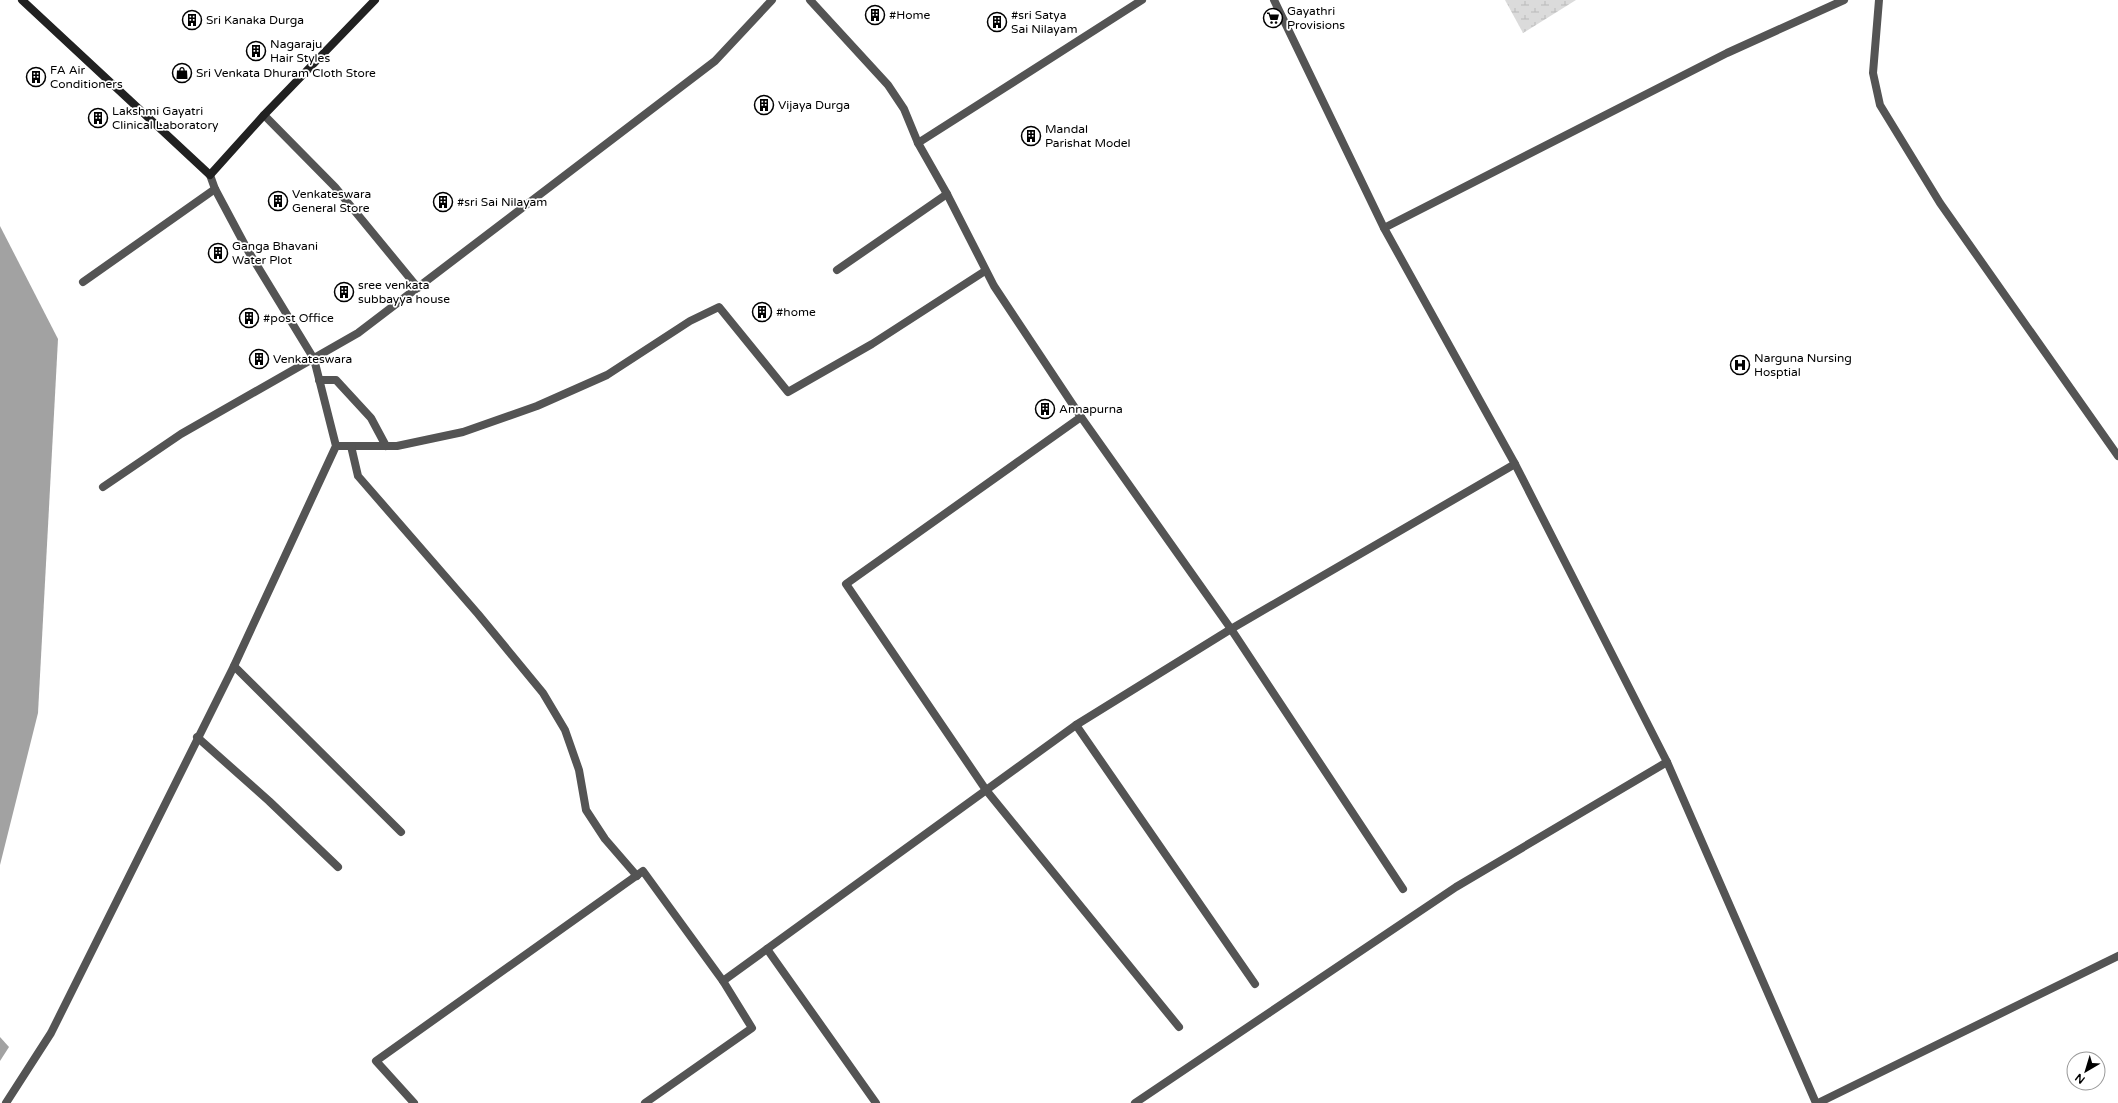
<svg xmlns="http://www.w3.org/2000/svg" width="2118" height="1103" viewBox="0 0 2118 1103" font-family="'Varela Round',sans-serif">
<style>
.wetland{fill:url(#wetland-marsh)}
.water{fill:#a2a2a2}
.lines{fill:none;stroke-linecap:round;stroke-linejoin:round}
.service{stroke:#545454;stroke-width:8}
.minor{stroke:#545454;stroke-width:8}
.tertiary{stroke:#545454;stroke-width:8}
.secondary{stroke:#212121;stroke-width:8}
.labels{text-anchor:middle;stroke-width:3.5;stroke-linejoin:round;paint-order:stroke}
.poi-label{font-size:12px;fill:#000;stroke:#fff;text-anchor:start}
</style>
<defs>
<pattern id="wetland-marsh" width="20" height="14" patternUnits="userSpaceOnUse"><rect width="20" height="14" fill="#dbdbdb"/><path d="M1 5h8M5 5V1M11 12h8M15 12V8" fill="none" stroke="#bababa"/></pattern>
</defs>
<rect width="100%" height="100%" fill="#fff"/>
<!-- wetland -->
<polygon class="wetland" points="1505,0 1576,0 1523,33"/>
<!-- water -->
<g class="water">
<polygon points="0,226 58,339 38,713 0,865"/>
<polygon points="0,1037 9,1047 0,1061"/>
</g>
<g class="lines">
<!-- service -->
<g class="service">
<polyline points="1879,0 1873,73 1880,105 1940,203 2118,456"/>
<polyline points="1135,1103 1456,887 1667,762"/>
</g>
<!-- minor -->
<g class="minor">
<polyline points="810,0 888,85 904,109 918,143 947,194 994,286 1081,417 1231,629 1403,889"/>
<polyline points="264,115 335,187 418,288"/>
<polyline points="918,143 1142,0"/>
<polyline points="1384,228 1727,53 1844,0"/>
<polyline points="837,270 947,194"/>
<polyline points="83,282 215,189"/>
<polyline points="319,380 336,380 371,418 386,446"/>
<polyline points="1081,417 846,584 986,790 1179,1027"/>
<polyline points="336,446 397,446 463,432 537,406 607,375 690,321 719,307 788,392 872,344 985,271"/>
<polyline points="351,446 358,476 478,614 543,693 565,730 579,770 586,810 605,839 637,876"/>
<polyline points="103,487 181,434 358,333 715,61 772,0"/>
<polyline points="234,666 401,832"/>
<polyline points="1076,725 1255,984"/>
<polyline points="197,737 269,801 338,867"/>
<polyline points="723,981 767,949"/>
<polyline points="6,1103 51,1033 234,666 336,446 314,359 247,249 215,189 210,175"/>
<polyline points="414,1103 376,1061 643,871 723,981 752,1028 645,1103"/>
<polyline points="876,1103 767,949 1076,725 1231,629 1515,464"/>
<polyline points="1818,1103 2118,956"/>
</g>
<!-- tertiary -->
<polyline class="tertiary" points="1274,0 1384,228 1515,464 1667,762 1816,1103"/>
<!-- secondary -->
<polyline class="secondary" points="22,0 210,175 264,115 375,0"/>
</g>
<!-- icons -->
<defs>
<symbol id="building-ring" viewBox="-11 -11 22 22"><circle r="9.5" fill="#fff" stroke="#000" stroke-width="1.5"/><path d="M-4-6H4V6H1V3H-1V6H-4ZM-2.5-4.3h1.7v1.8h-1.7ZM.8-4.3h1.7v1.8H.8ZM-2.5-1h1.7V.8h-1.7ZM.8-1h1.7V.8H.8Z" fill="#000"/></symbol>
<symbol id="supermarket-ring" viewBox="-11 -11 22 22"><circle r="9.5" fill="#fff" stroke="#000" stroke-width="1.5"/><path d="M-6-5.5h2.5l.6 2H6L4.5 2H-2.5L-4.4-4H-6ZM-1.5 3.2a1.3 1.3 0 1 0 .1 0ZM3 3.2a1.3 1.3 0 1 0 .1 0Z" fill="#000"/></symbol>
<symbol id="shop-ring" viewBox="-11 -11 22 22"><circle r="9.5" fill="#fff" stroke="#000" stroke-width="1.5"/><path d="M-5-2.5h2.3a2.7 3.5 0 0 1 5.4 0H5L5.5 6h-11ZM-1.5-2.5h3a1.5 2.3 0 0 0-3 0Z" fill="#000"/></symbol>
<symbol id="hospital-ring" viewBox="-11 -11 22 22"><circle r="9.5" fill="#fff" stroke="#000" stroke-width="1.5"/><path d="M-5-5h3v3.5h4V-5h3V5h-3V1.5h-4V5h-3Z" fill="#000"/></symbol>
</defs>
<g fill-rule="evenodd">
<use href="#building-ring" x="864" y="4" width="22" height="22"/>
<use href="#supermarket-ring" x="1262" y="7" width="22" height="22"/>
<use href="#building-ring" x="181" y="9" width="22" height="22"/>
<use href="#building-ring" x="986" y="11" width="22" height="22"/>
<use href="#building-ring" x="245" y="40" width="22" height="22"/>
<use href="#shop-ring" x="171" y="62" width="22" height="22"/>
<use href="#building-ring" x="25" y="66" width="22" height="22"/>
<use href="#building-ring" x="753" y="94" width="22" height="22"/>
<use href="#building-ring" x="87" y="107" width="22" height="22"/>
<use href="#building-ring" x="1020" y="125" width="22" height="22"/>
<use href="#building-ring" x="267" y="190" width="22" height="22"/>
<use href="#building-ring" x="432" y="191" width="22" height="22"/>
<use href="#building-ring" x="207" y="242" width="22" height="22"/>
<use href="#building-ring" x="333" y="281" width="22" height="22"/>
<use href="#building-ring" x="751" y="301" width="22" height="22"/>
<use href="#building-ring" x="238" y="307" width="22" height="22"/>
<use href="#building-ring" x="248" y="348" width="22" height="22"/>
<use href="#hospital-ring" x="1729" y="354" width="22" height="22"/>
<use href="#building-ring" x="1034" y="398" width="22" height="22"/>
</g>
<g class="labels">
<!-- poi labels -->
<g class="poi-label">
<text x="1287" y="15">Gayathri<tspan x="1287" dy="14">Provisions</tspan></text>
<text x="889" y="19">#Home</text>
<text x="1011" y="19">#sri Satya<tspan x="1011" dy="14">Sai Nilayam</tspan></text>
<text x="206" y="24">Sri Kanaka Durga</text>
<text x="270" y="48">Nagaraju<tspan x="270" dy="14">Hair Styles</tspan></text>
<text x="50" y="74">FA Air<tspan x="50" dy="14">Conditioners</tspan></text>
<text x="196" y="77">Sri Venkata Dhuram Cloth Store</text>
<text x="778" y="109">Vijaya Durga</text>
<text x="112" y="115">Lakshmi Gayatri<tspan x="112" dy="14">Clinical Laboratory</tspan></text>
<text x="1045" y="133">Mandal<tspan x="1045" dy="14">Parishat Model</tspan></text>
<text x="292" y="198">Venkateswara<tspan x="292" dy="14">General Store</tspan></text>
<text x="457" y="206">#sri Sai Nilayam</text>
<text x="232" y="250">Ganga Bhavani<tspan x="232" dy="14">Water Plot</tspan></text>
<text x="358" y="289">sree venkata<tspan x="358" dy="14">subbayya house</tspan></text>
<text x="776" y="316">#home</text>
<text x="263" y="322">#post Office</text>
<text x="1754" y="362">Narguna Nursing<tspan x="1754" dy="14">Hosptial</tspan></text>
<text x="273" y="363">Venkateswara</text>
<text x="1059" y="413">Annapurna</text>
</g>
</g>
<!-- north arrow -->
<g transform="translate(2086 1071) rotate(218)"><circle r="19" fill="#ffffff" stroke="#999999"/>
<path d="M0-3L7 15L0 10L-7 15Z" fill="#000000"/>
<text y="-6" font-size="11" font-weight="bold" text-anchor="middle" fill="#000000">N</text>
</g>
</svg>
